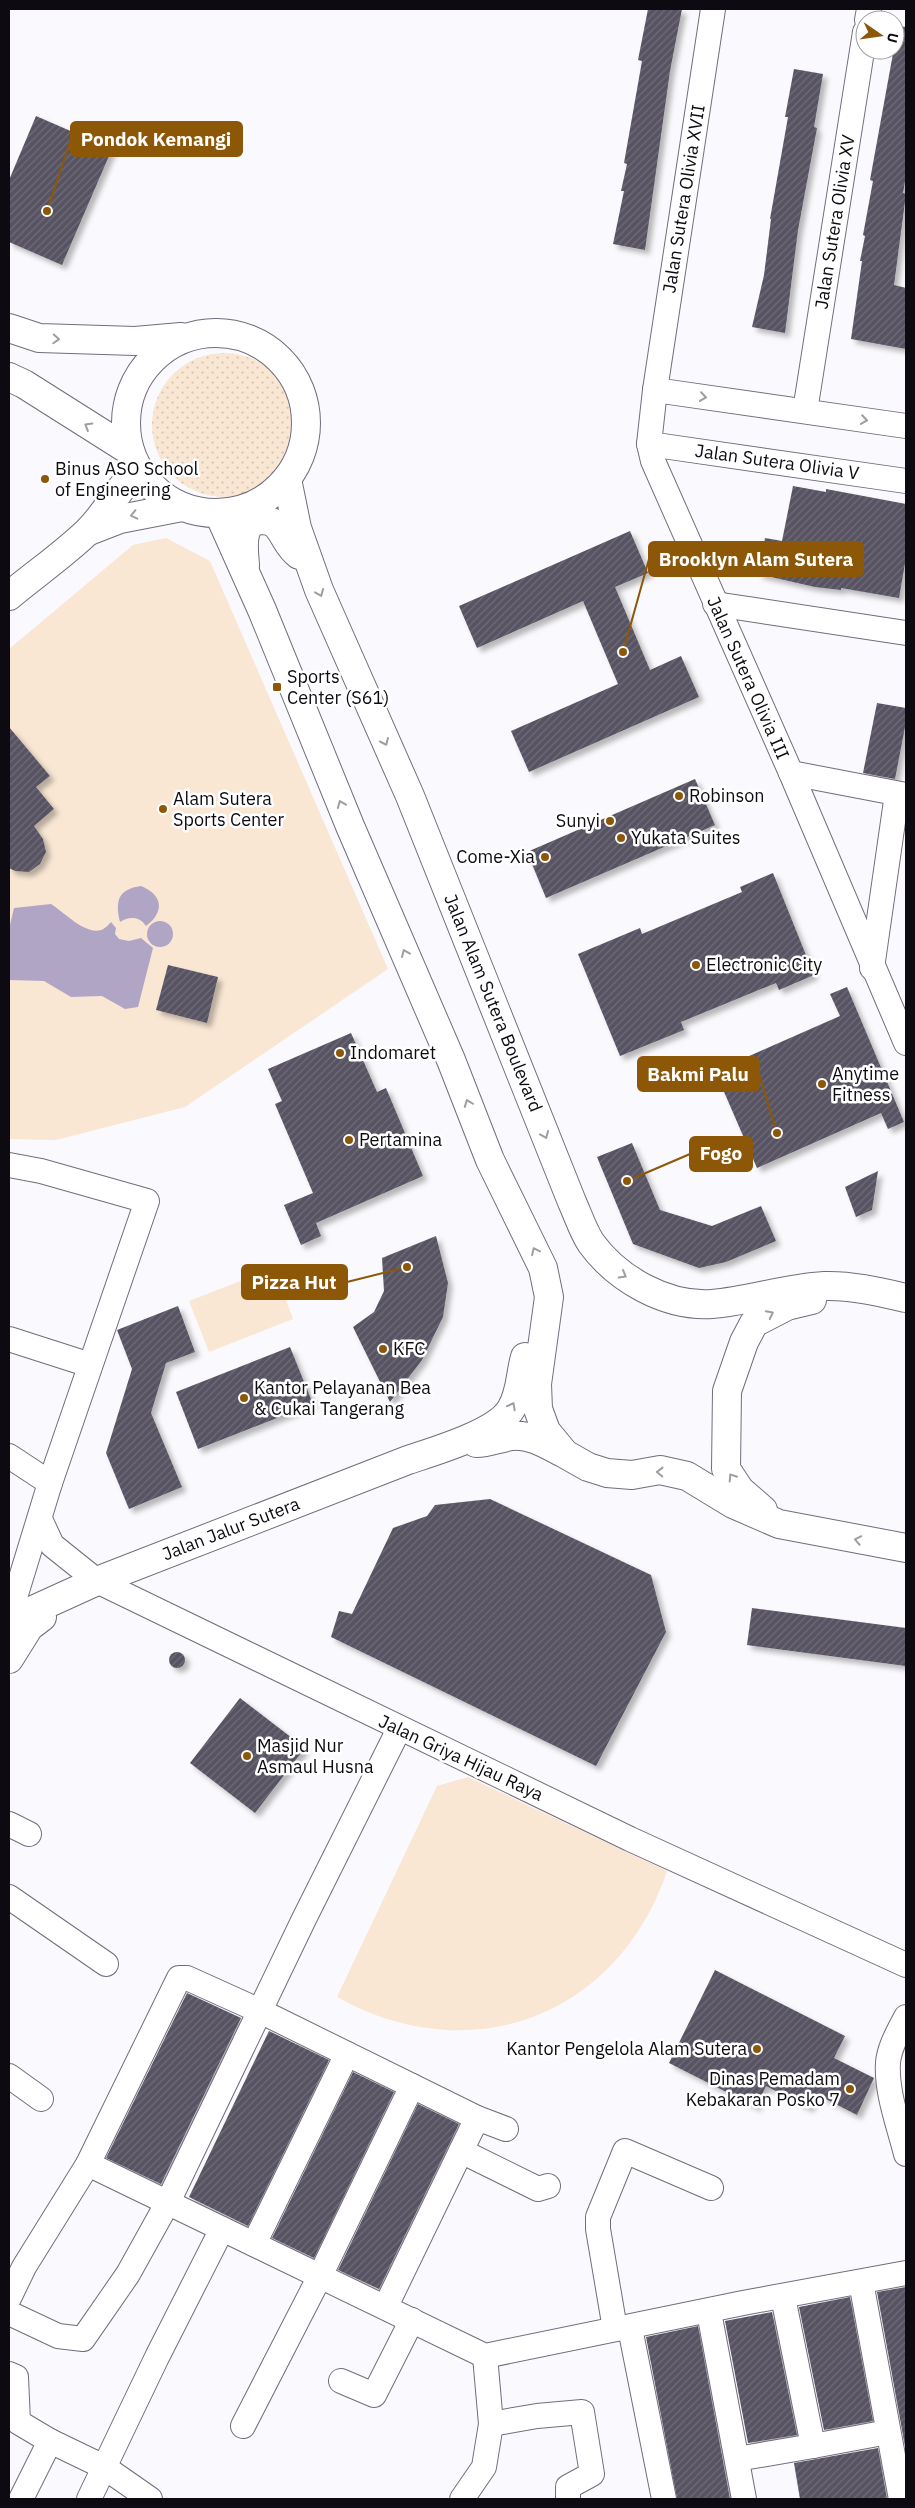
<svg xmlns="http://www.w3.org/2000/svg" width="915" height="2508" viewBox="0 0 915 2508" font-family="'IBM Plex Sans',sans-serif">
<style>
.grass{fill:url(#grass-dots)}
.pitch{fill:#f9e7d4}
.water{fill:#b0a5c5}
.building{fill:url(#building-hatch);filter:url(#shadow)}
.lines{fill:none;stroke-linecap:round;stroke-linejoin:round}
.minor-casing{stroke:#726d7d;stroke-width:26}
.tertiary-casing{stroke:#726d7d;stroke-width:30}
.secondary-casing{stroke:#726d7d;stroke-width:30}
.minor{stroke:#fff;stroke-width:24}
.tertiary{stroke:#fff;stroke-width:28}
.secondary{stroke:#fff;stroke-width:28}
.oneway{stroke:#9e9da0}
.poi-dot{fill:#8c5707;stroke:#fff;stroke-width:2}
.labels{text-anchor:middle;stroke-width:5;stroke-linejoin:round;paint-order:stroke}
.street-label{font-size:18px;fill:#0d0b11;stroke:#fff}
.poi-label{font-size:18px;fill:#0d0b11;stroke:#fff;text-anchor:start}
.leader{fill:none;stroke:#8c5707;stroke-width:2}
.callout-dot{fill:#8c5707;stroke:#fff;stroke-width:2}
.callout{fill:#8c5707;stroke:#8c5707;stroke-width:2}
.callout-label{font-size:19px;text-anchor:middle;font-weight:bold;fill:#fff}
</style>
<defs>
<pattern id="grass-dots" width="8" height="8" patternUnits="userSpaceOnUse" patternTransform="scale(1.25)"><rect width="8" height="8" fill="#f9e7d4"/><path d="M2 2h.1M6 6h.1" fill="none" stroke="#d4c5b5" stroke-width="1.8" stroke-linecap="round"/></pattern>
<pattern id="building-hatch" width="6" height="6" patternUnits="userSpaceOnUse" patternTransform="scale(1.25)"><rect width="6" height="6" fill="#585362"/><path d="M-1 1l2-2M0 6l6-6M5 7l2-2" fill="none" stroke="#706c78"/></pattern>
<filter id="shadow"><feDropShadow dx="4.5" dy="4.5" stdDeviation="2.5" flood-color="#0004"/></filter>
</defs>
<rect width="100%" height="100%" fill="#faf9fd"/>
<!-- grass -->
<circle class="grass" cx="224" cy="425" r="72"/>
<!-- pitch -->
<g class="pitch">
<polygon points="166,538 210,561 388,969 185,1107 56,1140 9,1139 9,649 133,545"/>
<polygon points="274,1268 293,1319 209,1352 189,1301"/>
<path d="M468 1777 667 1871C618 2016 471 2072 337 1997L437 1786Z"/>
</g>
<!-- water -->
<g class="water">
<path d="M141 886C163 895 165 912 146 926 140 916 129 916 120 922 115 901 118 889 141 886Z"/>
<path d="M51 904C64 912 85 935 101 930 105 929 109 924 111 922L116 928 115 934 119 939 129 941 141 938 153 948 138 1007 125 1009 102 996 71 997 44 981 9 980V929L14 908Z"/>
<circle cx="160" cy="934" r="13"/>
</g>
<!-- building -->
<g class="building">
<polygon points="648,9 682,9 670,71 645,250 613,244 624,191 621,191 627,164 624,163 642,61 638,60"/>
<polygon points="898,26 906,27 906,176 903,193 906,194 894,285 906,288 906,349 851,339 862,261 860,261 865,236 863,235 873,181 870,180"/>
<polygon points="794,69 823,74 814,127 817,128 798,230 785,333 752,327 764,275 771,219 770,219 788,117 785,117"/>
<polygon points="36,116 112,149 62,265 9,242 9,180"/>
<polygon points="793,486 826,492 826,489 906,504 906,558 899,598 841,588 841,590 815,587 758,574 765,538 782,541"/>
<polygon points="630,531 648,573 615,587 650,670 681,656 699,697 529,772 511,731 618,684 583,601 477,648 459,606"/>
<polygon points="877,703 906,708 906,722 895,779 863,773"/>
<polygon points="9,727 50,776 36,787 54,809 34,826 43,839 46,852 40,864 29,872 15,871 9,868"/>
<polygon points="695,779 715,825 546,898 527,852"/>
<polygon points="773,873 814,975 779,990 776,983 681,1022 684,1030 620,1056 578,954 640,928 642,934 742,892 740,887"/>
<polygon points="168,965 218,977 207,1023 156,1010"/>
<polygon points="847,987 904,1122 888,1129 881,1113 757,1168 715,1071 840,1016 830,994"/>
<polygon points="351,1033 377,1092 386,1088 423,1176 316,1223 321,1236 301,1245 284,1205 313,1193 275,1104 282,1101 268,1069"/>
<polygon points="632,1143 660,1210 712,1226 761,1206 776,1241 726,1262 699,1268 633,1244 597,1157"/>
<polygon points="878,1171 872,1210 856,1217 845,1187"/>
<polygon points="436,1236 448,1283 443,1317 422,1360 390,1402 353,1327 374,1312 384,1291 382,1258"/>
<polygon points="178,1306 195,1352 166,1363 151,1413 182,1487 129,1509 106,1453 132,1369 117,1330"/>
<polygon points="290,1347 313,1404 198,1449 176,1392"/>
<polygon points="490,1499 651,1575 666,1632 596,1766 331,1637 339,1611 352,1614 393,1528 427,1516 435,1505"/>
<polygon points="752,1608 906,1628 906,1666 747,1645"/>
<circle cx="177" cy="1660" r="8"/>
<polygon points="240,1698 305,1748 255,1813 190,1763"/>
<polygon points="715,1970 845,2036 834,2058 874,2078 857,2115 816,2094 809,2108 766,2086 756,2107 669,2063"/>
<polygon points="187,1993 241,2018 161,2184 106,2158"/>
<polygon points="269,2031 329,2060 248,2226 189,2197"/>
<polygon points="353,2072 394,2092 314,2258 272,2238"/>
<polygon points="418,2104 459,2124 379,2289 338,2270"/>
<polygon points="906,2287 906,2452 877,2292"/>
<polygon points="850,2297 873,2421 824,2430 799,2307"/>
<polygon points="772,2312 797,2435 748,2443 725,2321"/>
<polygon points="698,2326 730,2499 677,2499 646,2337"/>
<polygon points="878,2448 887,2499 800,2499 794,2463"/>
</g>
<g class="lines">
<defs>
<g id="minor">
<polyline points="713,9 655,390 649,444 653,461 791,773 906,1043"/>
<polyline points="867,20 869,9"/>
<polyline points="655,390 906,426"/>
<polyline points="805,411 865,32"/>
<polyline points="649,444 906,481"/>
<polyline points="715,604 906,633"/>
<polyline points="791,773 906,795"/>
<polyline points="872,968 897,794"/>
<polyline points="9,1165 41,1171 147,1201 50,1483 9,1617"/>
<polyline points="9,1339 90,1365"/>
<polyline points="9,1456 50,1483"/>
<polyline points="40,1519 52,1545 97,1581 630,1839 906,1965"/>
<polyline points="9,1824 29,1834"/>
<polyline points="9,1897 106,1964"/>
<path d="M906 2017C899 2031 889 2047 888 2063 886 2092 899 2126 906 2154"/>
<polyline points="9,2076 41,2099"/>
<polyline points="461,2151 538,2189 548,2186"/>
<polyline points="88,2164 485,2356 743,2303 906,2273"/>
<polyline points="254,2244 347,2054"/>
<polyline points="861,2282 901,2499"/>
<polyline points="783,2297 813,2446 888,2432"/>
<polyline points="9,2298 24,2267 88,2164 179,1978 187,1978 260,2011 477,2118 506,2129"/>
<polyline points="386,2306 477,2118"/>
<polyline points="709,2312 744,2499"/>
<polyline points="9,2313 58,2336 83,2339 128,2274 168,2202 304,1919 399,1729"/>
<polyline points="630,2328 664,2499"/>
<polyline points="615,2329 598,2229 598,2217 625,2151 711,2188"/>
<polyline points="9,2374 16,2377 18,2422 50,2441 104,2467 150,2499"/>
<polyline points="341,2381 374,2395 412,2320"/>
<polyline points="491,2424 537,2416 582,2412 592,2474 568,2487 568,2499"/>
<polyline points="243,2426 320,2276 412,2086"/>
<polyline points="737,2459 813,2446"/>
<polyline points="21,2499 50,2441"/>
<polyline points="89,2499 157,2357 222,2229"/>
<polyline points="462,2499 484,2467 491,2424 485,2356"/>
</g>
<g id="tertiary">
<polyline points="89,531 120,519 182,507"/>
<path d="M9 596C34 575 63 555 87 532 107 513 118 488 138 469"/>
</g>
<g id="secondary">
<polyline points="9,328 39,338 135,341 181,337"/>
<circle cx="216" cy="423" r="90"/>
<polyline points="9,377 24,384 130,451"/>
<path d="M287 479 297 528 319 590 410 796 572 1202C578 1215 583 1231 591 1243 617 1279 666 1307 712 1304 749 1301 786 1288 824 1286 851 1285 880 1292 906 1298"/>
<polyline points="219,514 262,610 350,826 451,1060 490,1160 543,1268 549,1297 537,1384 538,1409 546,1431 565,1454 588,1467 607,1473 632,1475 660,1470 687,1476 733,1504 779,1524 906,1548"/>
<path d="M245 565C244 550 239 522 261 520 267 520 274 522 278 527 286 537 288 547 299 555"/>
<path d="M476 1443C489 1443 499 1438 512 1436 530 1434 546 1444 561 1452"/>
<polyline points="763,1510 740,1490 726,1469 727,1391 744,1342 754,1323 787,1306 812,1300"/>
<path d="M9 1627 31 1611 97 1581 408 1460C435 1451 497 1433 511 1409 521 1393 520 1374 525 1357"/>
<polyline points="9,1659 29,1627 42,1617"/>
</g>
</defs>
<!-- minor casing -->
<use href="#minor" class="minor-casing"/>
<!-- tertiary casing -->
<use href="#tertiary" class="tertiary-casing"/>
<!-- secondary casing -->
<use href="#secondary" class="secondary-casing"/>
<!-- minor -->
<use href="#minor" class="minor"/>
<!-- tertiary -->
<use href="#tertiary" class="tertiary"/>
<!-- secondary -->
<use href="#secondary" class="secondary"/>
</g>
<!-- one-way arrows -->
<defs><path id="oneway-chevron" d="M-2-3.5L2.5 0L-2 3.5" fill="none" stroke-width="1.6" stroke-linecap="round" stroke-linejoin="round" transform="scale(1.25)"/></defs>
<g class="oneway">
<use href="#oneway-chevron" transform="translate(56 339) rotate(3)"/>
<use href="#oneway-chevron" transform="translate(703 397) rotate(8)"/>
<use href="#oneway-chevron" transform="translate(864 420) rotate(8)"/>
<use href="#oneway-chevron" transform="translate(88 426) rotate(-149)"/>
<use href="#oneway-chevron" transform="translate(134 515) rotate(167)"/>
<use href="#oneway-chevron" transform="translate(320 593) rotate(67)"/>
<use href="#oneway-chevron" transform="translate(385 742) rotate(66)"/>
<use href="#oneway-chevron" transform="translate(341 804) rotate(-112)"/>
<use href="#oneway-chevron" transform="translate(405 953) rotate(-113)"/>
<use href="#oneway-chevron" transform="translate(468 1103) rotate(-111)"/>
<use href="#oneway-chevron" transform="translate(545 1135) rotate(68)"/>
<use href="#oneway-chevron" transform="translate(535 1251) rotate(-116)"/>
<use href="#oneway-chevron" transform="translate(623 1275) rotate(30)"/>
<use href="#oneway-chevron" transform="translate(770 1314) rotate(-27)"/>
<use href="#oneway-chevron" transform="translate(512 1406) rotate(-62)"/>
<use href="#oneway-chevron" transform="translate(660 1472) rotate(-179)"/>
<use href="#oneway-chevron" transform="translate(732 1477) rotate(-123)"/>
<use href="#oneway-chevron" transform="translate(858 1540) rotate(-169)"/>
</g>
<!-- markers -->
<g class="poi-dot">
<circle cx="45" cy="479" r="5"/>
<rect x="272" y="682" width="10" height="10" rx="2.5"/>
<circle cx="679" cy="796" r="5"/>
<circle cx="163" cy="809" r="5"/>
<circle cx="610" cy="821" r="5"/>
<circle cx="621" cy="838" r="5"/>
<circle cx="545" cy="857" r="5"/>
<circle cx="696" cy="965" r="5"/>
<circle cx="340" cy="1053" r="5"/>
<circle cx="822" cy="1084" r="5"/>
<circle cx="349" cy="1140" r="5"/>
<circle cx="383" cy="1349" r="5"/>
<circle cx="244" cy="1398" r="5"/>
<circle cx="247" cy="1756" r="5"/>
<circle cx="757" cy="2049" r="5"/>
<circle cx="850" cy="2089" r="5"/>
</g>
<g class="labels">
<!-- street labels -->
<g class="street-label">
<text transform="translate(684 199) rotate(-81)" y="6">Jalan Sutera Olivia XVII</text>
<text transform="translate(835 222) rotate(-81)" y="6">Jalan Sutera Olivia XV</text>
<text transform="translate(777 462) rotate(8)" y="6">Jalan Sutera Olivia V</text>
<text transform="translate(748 678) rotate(66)" y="6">Jalan Sutera Olivia III</text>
<text transform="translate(493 1003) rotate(68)" y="6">Jalan Alam Sutera Boulevard</text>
<text transform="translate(231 1529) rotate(-21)" y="6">Jalan Jalur Sutera</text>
<text transform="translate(461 1758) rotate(25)" y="6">Jalan Griya Hijau Raya</text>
</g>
<!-- poi labels -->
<g class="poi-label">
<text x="55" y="475">Binus ASO School<tspan x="55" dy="21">of Engineering</tspan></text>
<text x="287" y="683">Sports<tspan x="287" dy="21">Center (S61)</tspan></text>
<text x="689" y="802">Robinson</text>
<text x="173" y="805">Alam Sutera<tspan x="173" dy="21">Sports Center</tspan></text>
<text x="600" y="827" text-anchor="end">Sunyi</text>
<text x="631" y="844">Yukata Suites</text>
<text x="535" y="863" text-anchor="end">Come-Xia</text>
<text x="706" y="971">Electronic City</text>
<text x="350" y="1059">Indomaret</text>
<text x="832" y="1080">Anytime<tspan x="832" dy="21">Fitness</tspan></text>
<text x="359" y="1146">Pertamina</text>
<text x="393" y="1355">KFC</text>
<text x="254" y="1394">Kantor Pelayanan Bea<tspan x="254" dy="21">&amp; Cukai Tangerang</tspan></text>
<text x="257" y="1752">Masjid Nur<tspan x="257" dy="21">Asmaul Husna</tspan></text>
<text x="747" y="2055" text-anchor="end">Kantor Pengelola Alam Sutera</text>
<text x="840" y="2085" text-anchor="end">Dinas Pemadam<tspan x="840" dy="21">Kebakaran Posko 7</tspan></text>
</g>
</g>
<!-- callouts -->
<path class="leader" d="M47 211L71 139M623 652L649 559M777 1133L759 1074M627 1181L690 1154M407 1267L347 1282"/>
<g class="callout-dot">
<circle cx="47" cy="211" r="5"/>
<circle cx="623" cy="652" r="5"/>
<circle cx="777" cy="1133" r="5"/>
<circle cx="627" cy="1181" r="5"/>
<circle cx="407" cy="1267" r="5"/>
</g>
<g class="callout">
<rect x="71" y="122" width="171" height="34" rx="5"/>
<rect x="649" y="542" width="214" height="34" rx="5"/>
<rect x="638" y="1057" width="121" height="34" rx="5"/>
<rect x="690" y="1137" width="62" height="34" rx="5"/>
<rect x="242" y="1265" width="105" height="34" rx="5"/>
</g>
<g class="callout-label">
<text x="156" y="146">Pondok Kemangi</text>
<text x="756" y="566">Brooklyn Alam Sutera</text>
<text x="698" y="1081">Bakmi Palu</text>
<text x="721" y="1160">Fogo</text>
<text x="294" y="1289">Pizza Hut</text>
</g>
<!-- border -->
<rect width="915" height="2508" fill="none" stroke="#0d0b11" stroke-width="20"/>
<!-- north arrow -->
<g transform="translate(880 35) rotate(103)"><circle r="24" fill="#ffffff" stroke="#9e9da0"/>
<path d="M0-4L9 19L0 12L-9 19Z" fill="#8c5707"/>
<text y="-8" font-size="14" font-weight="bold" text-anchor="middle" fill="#0d0b11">U</text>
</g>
</svg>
